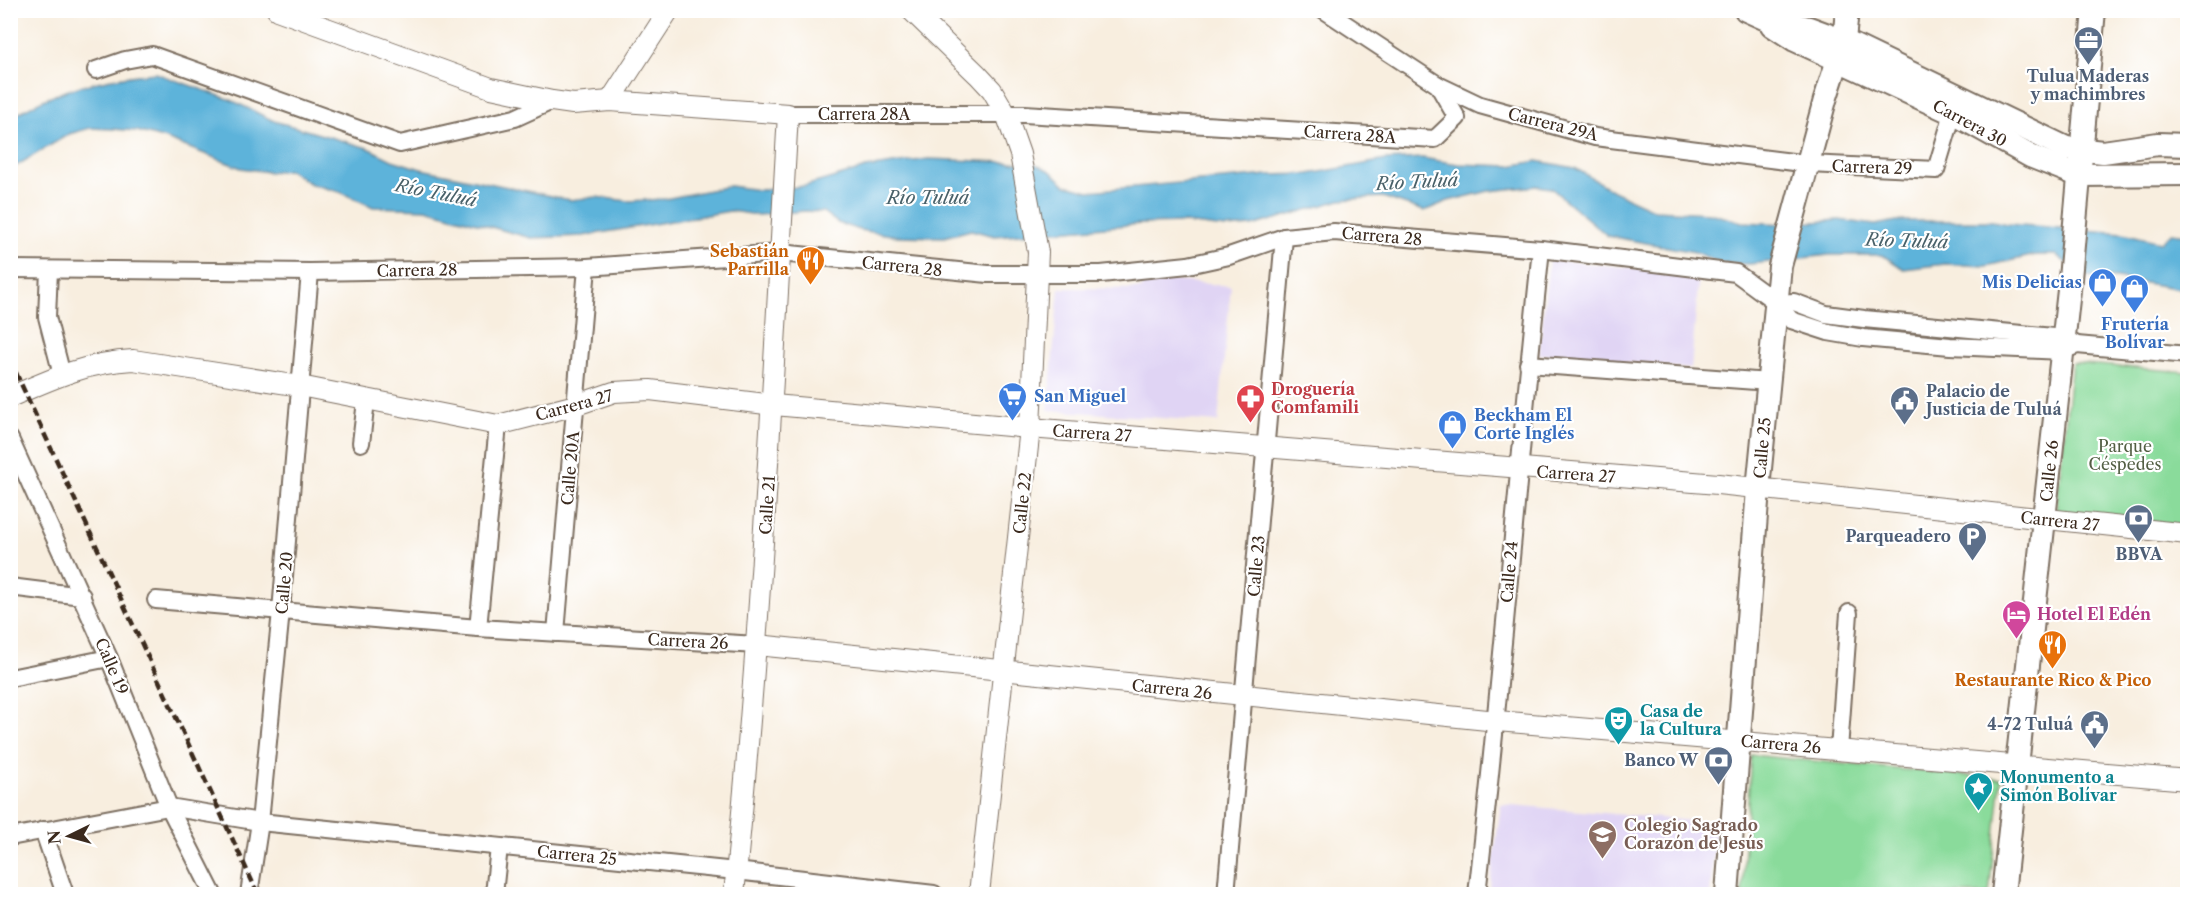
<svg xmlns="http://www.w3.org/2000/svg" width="2198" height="905" viewBox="0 0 2198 905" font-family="'Libre Caslon Text',serif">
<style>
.built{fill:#e0d4f4}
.green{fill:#8adb9b;stroke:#62825c;stroke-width:1.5}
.water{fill:#5db3da;stroke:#4c6e7c;stroke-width:1.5}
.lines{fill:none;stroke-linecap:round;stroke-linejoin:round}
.minor-casing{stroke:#7d6f62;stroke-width:20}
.tertiary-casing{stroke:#7d6f62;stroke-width:22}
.secondary-casing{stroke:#7d6f62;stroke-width:26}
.minor{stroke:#fff;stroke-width:16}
.tertiary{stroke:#fff;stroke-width:20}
.secondary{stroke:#fff;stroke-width:22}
.rail{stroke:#3b2a1e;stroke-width:4.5;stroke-dasharray:9 4.5;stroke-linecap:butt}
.labels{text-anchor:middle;stroke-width:4.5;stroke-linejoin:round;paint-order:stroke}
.service-label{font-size:16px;font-weight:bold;fill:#4e5e75;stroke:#fff;text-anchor:end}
.street-label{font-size:16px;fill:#3b2a1e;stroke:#fff}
.food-label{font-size:16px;font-weight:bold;fill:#c56008;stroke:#fff;text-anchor:end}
.shop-label{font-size:16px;font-weight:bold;fill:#366cbe;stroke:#fff;text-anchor:start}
.health-label{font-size:16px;font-weight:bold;fill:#be3a42;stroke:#fff;text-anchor:start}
.park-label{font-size:16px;fill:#535f44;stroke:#fff}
.hotel-label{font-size:16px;font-weight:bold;fill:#b23c85;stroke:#fff;text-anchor:start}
.culture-label{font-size:16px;font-weight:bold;fill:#0d838f;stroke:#fff;text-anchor:start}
.education-label{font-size:16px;font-weight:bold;fill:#785e54;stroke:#fff;text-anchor:start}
.water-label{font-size:18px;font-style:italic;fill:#496169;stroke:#fff}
</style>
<rect width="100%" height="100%" fill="#fff"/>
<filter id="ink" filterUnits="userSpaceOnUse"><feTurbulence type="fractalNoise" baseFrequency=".0167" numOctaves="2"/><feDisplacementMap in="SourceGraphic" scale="12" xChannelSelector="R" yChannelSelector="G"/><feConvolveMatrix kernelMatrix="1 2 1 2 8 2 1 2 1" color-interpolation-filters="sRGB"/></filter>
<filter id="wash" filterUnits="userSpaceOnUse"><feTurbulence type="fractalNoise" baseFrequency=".008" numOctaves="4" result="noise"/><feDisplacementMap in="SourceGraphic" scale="24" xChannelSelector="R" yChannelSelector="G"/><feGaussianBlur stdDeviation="1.35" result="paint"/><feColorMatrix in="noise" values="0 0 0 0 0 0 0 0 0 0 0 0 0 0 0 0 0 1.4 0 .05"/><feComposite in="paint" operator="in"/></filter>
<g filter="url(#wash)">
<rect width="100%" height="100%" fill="#f8eedf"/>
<!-- built -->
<g class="built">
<polygon points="1549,260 1699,274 1691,369 1539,354"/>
<polygon points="1143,278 1231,286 1218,422 1048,410 1059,288 1142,289"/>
<polygon points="1501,804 1716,823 1710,894 1489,894"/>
</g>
<!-- green -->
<g class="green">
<polygon points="2072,363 2187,372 2187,526 2056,511"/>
<polygon points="1751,755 2001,779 1989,894 1742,894"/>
</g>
<!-- water -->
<path class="water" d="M155 73 231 100 274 121 368 148 392 160 421 169 570 200 596 197 628 201 665 199 730 186 759 190 780 189 805 186 866 168 928 159 1033 163 1050 171 1066 185 1089 191 1268 175 1309 174 1386 160 1422 158 1458 164 1510 166 1537 161 1575 168 1613 191 1655 210 1709 213 1742 222 1787 224 1839 220 1875 225 1897 221H1992L2008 224 2123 233 2160 242 2172 233 2187 235V290L2116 278 2083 276 2056 255H2036L1986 266 1945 264 1904 269 1882 255H1829L1750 264 1720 263 1695 252 1608 236 1551 188 1537 186 1489 191 1448 201 1424 211 1383 197 1365 198 1340 200 1252 226 1226 228 1185 223 1141 224 995 236 971 230 944 237 897 236 860 230 838 223 823 212 805 211 758 215 730 211 583 236 531 238 426 209 373 207 340 192 311 184 289 170 268 172 241 168 166 139 137 131 112 129 90 128 69 134 11 169V118C54 89 103 78 155 73Z"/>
</g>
<g filter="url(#ink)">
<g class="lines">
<defs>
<g id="minor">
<polyline points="1324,10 1438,85 1480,105 1595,137 1809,164 1936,170 1953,113"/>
<polyline points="96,70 125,60 152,55 400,144 515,118 552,101"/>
<polyline points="788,114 1024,114 1435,139 1457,118 1438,85"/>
<polyline points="10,269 310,272 587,267 780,253 988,274 1101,274 1188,265 1229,256 1284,237 1334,232 1541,249 1736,273 1777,303 1791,320 1828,332 1863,338 1950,346 2062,351 2077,345"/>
<polyline points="49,270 47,317 62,375"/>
<polyline points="1777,303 1794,302 1826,314 1864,319 2064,338 2077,345 2188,355"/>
<polyline points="1528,364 1769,382"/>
<polyline points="10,439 109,658 169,807 213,894"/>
<polyline points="361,443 366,401"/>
<polyline points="10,587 82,596"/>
<polyline points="156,600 478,628 757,645"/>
<polyline points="478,628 498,425"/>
<polyline points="556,633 587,267"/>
<polyline points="10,678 109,658"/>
<polyline points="1839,750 1849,613"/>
<polyline points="43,830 65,894"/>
<polyline points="10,837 169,807 260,822 736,871 934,894"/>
<polyline points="249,894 260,822 281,611 310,272"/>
<polyline points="494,894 499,847"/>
<polyline points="1226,894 1284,237"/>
<path d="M1477 894C1502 680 1518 464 1541 249"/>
</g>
<g id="tertiary">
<path d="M277 10 491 88 552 101 573 104 610 101 788 114C773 375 761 635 734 894"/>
<polyline points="911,10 978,75 992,90 1006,114 1020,154 1038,252 1030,428 979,894"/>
<polyline points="610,101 669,10"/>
<path d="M10 397C51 379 88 362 133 360L300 386 498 425 576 405 614 392 650 390 774 405 1030 428 1718 484 2188 534"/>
<polyline points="757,645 1497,721 2188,780"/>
</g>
<g id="secondary">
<polyline points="1746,10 1766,19 1809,28 1844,41 2066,148 2103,152 2158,144 2188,145"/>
<polyline points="1772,25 1795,40 1953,113 2030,156 2078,175 2188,174"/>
<polyline points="1727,894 1758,489 1780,266 1825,100 1844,41 1847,10"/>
<polyline points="2003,894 2069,290 2094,10"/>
</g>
</defs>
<!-- minor casing -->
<use href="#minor" class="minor-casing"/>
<!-- tertiary casing -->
<use href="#tertiary" class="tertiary-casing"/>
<!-- secondary casing -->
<use href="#secondary" class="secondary-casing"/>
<!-- minor -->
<use href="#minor" class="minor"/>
<!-- tertiary -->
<use href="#tertiary" class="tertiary"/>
<!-- secondary -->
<use href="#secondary" class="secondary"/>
<!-- rail -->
<polyline class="rail" points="10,360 258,894"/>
</g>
</g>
<!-- icons -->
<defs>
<symbol id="office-pin" viewBox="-11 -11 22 30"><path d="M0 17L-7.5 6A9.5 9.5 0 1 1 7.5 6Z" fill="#5c6f8a" stroke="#fff"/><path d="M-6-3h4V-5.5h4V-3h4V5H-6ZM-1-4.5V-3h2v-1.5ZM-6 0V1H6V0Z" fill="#fff"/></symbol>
<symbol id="restaurant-pin" viewBox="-11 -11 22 30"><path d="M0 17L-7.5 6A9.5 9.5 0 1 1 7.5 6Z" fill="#e8710a" stroke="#fff"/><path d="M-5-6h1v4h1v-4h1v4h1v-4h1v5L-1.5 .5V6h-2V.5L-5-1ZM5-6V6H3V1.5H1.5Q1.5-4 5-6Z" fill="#fff"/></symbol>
<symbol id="shop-pin" viewBox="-11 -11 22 30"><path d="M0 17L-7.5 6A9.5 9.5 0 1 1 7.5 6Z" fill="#3f7fe0" stroke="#fff"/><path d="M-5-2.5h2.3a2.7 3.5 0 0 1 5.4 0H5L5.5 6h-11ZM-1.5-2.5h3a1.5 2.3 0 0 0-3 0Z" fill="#fff"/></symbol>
<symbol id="supermarket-pin" viewBox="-11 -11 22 30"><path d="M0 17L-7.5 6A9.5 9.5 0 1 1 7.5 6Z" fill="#3f7fe0" stroke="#fff"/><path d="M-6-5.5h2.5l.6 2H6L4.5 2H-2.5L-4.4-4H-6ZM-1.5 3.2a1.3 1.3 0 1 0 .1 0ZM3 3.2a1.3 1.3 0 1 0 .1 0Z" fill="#fff"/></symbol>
<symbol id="pharmacy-pin" viewBox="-11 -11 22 30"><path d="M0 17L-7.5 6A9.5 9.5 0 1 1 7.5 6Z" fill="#e0444e" stroke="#fff"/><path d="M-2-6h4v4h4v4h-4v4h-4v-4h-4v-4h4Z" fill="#fff"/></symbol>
<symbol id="civic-pin" viewBox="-11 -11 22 30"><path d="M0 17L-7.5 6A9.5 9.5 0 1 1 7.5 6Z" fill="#5c6f8a" stroke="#fff"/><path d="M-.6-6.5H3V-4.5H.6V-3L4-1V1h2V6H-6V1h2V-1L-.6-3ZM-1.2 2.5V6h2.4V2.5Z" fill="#fff"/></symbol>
<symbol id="bank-pin" viewBox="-11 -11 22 30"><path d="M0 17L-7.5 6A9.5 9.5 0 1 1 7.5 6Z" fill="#5c6f8a" stroke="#fff"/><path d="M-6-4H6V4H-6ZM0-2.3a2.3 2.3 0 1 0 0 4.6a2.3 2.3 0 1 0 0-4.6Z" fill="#fff"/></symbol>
<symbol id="parking-pin" viewBox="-11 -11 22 30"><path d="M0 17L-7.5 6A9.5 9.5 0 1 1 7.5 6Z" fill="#5c6f8a" stroke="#fff"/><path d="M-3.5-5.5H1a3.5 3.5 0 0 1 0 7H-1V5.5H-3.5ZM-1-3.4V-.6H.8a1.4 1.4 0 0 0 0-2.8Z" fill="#fff"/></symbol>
<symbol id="hotel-pin" viewBox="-11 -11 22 30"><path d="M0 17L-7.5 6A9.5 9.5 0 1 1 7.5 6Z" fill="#d1479c" stroke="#fff"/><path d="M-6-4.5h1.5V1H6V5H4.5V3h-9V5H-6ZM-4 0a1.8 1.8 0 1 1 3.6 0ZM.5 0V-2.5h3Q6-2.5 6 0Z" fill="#fff"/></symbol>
<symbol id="theatre-pin" viewBox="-11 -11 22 30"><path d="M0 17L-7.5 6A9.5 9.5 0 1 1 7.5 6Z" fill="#0f9aa8" stroke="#fff"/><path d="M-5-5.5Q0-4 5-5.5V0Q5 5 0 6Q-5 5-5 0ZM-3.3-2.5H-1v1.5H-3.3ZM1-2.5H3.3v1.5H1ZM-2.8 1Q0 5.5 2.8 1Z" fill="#fff"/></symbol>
<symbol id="sight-pin" viewBox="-11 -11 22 30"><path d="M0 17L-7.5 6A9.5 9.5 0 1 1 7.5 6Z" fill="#0f9aa8" stroke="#fff"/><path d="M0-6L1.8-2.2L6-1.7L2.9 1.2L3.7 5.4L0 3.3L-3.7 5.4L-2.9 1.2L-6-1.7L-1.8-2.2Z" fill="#fff"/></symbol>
<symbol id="school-pin" viewBox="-11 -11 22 30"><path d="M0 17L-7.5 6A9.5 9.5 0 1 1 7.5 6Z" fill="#8d6e63" stroke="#fff"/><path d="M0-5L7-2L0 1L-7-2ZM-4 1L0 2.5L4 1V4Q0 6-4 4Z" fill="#fff"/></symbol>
</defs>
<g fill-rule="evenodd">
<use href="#office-pin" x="2072" y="24" width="33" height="45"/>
<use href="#restaurant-pin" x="794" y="244" width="33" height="45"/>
<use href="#shop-pin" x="2086" y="266" width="33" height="45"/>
<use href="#shop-pin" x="2118" y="272" width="33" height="45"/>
<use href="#supermarket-pin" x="996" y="380" width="33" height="45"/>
<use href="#pharmacy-pin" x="1234" y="382" width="33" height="45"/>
<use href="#civic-pin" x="1888" y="384" width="33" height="45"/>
<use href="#shop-pin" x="1436" y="408" width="33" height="45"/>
<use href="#bank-pin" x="2122" y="502" width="33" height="45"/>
<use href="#parking-pin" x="1956" y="520" width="33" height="45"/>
<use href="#hotel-pin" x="2000" y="598" width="33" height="45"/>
<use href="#restaurant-pin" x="2036" y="628" width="33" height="45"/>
<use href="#theatre-pin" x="1602" y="704" width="33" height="45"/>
<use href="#civic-pin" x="2078" y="708" width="33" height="45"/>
<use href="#bank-pin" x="1702" y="744" width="33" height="45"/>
<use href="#sight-pin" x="1962" y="770" width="33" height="45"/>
<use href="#school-pin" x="1586" y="818" width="33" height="45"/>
</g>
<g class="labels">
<!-- service labels -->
<g class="service-label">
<text x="2088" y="82" text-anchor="middle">Tulua Maderas<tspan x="2088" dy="18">y machimbres</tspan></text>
<text x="1926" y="397" text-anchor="start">Palacio de<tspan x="1926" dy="18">Justicia de Tuluá</tspan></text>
<text x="1951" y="542">Parqueadero</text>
<text x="2139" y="560" text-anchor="middle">BBVA</text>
<text x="2073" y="730">4-72 Tuluá</text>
<text x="1698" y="766">Banco W</text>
</g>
<!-- street labels -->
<g class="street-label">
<text x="864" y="120">Carrera 28A</text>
<text transform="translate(1970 123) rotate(28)" y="6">Carrera 30</text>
<text transform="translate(1553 124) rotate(14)" y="6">Carrera 29A</text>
<text transform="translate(1350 134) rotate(4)" y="6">Carrera 28A</text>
<text transform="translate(1872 167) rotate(2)" y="6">Carrera 29</text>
<text transform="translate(1382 236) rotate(5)" y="6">Carrera 28</text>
<text transform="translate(902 266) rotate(6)" y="6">Carrera 28</text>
<text transform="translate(417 270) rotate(-1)" y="6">Carrera 28</text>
<text transform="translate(574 405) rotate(-15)" y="6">Carrera 27</text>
<text transform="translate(1092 433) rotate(4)" y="6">Carrera 27</text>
<text transform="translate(1762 448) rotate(-85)" y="6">Calle 25</text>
<text transform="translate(570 468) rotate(-85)" y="6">Calle 20A</text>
<text transform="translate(2049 471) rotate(-84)" y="6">Calle 26</text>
<text transform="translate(1576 474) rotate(4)" y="6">Carrera 27</text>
<text transform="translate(1022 503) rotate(-84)" y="6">Calle 22</text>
<text transform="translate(767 505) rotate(-86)" y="6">Calle 21</text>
<text transform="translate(2060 521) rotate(6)" y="6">Carrera 27</text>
<text transform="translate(1256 566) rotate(-85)" y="6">Calle 23</text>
<text transform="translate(1509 572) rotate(-85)" y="6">Calle 24</text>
<text transform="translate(284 583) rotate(-85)" y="6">Calle 20</text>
<text transform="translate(688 641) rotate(3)" y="6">Carrera 26</text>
<text transform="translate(112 666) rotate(67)" y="6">Calle 19</text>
<text transform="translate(1172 689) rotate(6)" y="6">Carrera 26</text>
<text transform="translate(1781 744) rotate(5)" y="6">Carrera 26</text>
<text transform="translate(577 855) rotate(6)" y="6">Carrera 25</text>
</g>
<!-- food labels -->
<g class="food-label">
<text x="789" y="257">Sebastián<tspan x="789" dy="18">Parrilla</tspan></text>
<text x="2053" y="686" text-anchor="middle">Restaurante Rico &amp; Pico</text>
</g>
<!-- shop labels -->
<g class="shop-label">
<text x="2082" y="288" text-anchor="end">Mis Delicias</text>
<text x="2135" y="330" text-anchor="middle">Frutería<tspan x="2135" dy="18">Bolívar</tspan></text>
<text x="1034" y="402">San Miguel</text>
<text x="1474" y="421">Beckham El<tspan x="1474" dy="18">Corte Inglés</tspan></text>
</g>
<!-- health labels -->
<g class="health-label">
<text x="1271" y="395">Droguería<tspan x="1271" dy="18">Comfamili</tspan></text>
</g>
<!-- park labels -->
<g class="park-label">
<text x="2125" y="452">Parque<tspan x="2125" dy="18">Céspedes</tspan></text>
</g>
<!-- hotel labels -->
<g class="hotel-label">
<text x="2037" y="620">Hotel El Edén</text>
</g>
<!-- culture labels -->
<g class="culture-label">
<text x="1640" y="717">Casa de<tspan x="1640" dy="18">la Cultura</tspan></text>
<text x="2000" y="783">Monumento a<tspan x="2000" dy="18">Simón Bolívar</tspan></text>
</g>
<!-- education labels -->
<g class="education-label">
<text x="1624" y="831">Colegio Sagrado<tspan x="1624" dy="18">Corazón de Jesús</tspan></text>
</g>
<!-- water labels -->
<g class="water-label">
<text transform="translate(1417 182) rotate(-3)" y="6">Río Tuluá</text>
<text transform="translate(436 193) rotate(11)" y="6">Río Tuluá</text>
<text x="928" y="204">Río Tuluá</text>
<text transform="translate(1907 241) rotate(2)" y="6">Río Tuluá</text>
</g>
</g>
<!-- margin -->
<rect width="2198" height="905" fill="none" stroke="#fff" stroke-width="36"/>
<!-- north arrow -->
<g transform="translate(69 836) rotate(265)" stroke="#ffffff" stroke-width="4.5" paint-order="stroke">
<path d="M0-4.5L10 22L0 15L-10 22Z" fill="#3b2a1e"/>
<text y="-9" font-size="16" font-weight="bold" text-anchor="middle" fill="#3b2a1e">N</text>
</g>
</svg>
